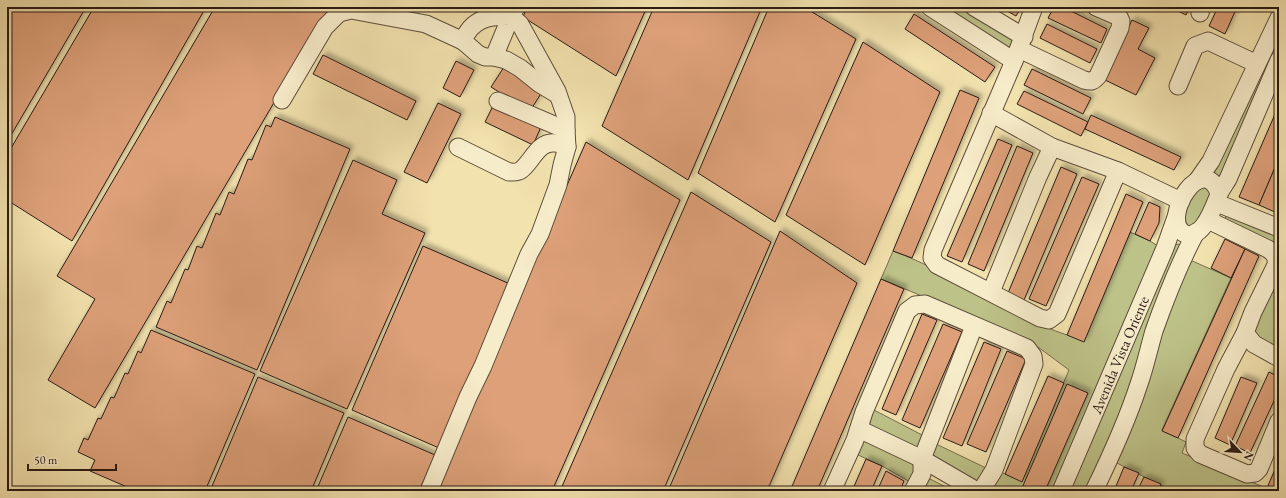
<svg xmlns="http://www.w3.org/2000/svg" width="1286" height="498" viewBox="0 0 1286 498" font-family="'EB Garamond',serif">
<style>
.green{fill:#bdc288;stroke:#746e4e}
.building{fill:#dda079;stroke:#2a1b15;filter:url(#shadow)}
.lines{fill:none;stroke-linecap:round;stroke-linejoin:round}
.minor-casing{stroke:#5c4d3b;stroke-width:19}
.path{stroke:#2a1b15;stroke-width:2;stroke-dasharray:1 2;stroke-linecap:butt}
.minor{stroke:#f7ecca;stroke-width:17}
.labels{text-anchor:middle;stroke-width:3;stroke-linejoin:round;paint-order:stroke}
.street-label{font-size:15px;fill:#2a1b15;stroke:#f7ecca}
</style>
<defs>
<filter id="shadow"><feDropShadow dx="3.5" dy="-3.5" stdDeviation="2" flood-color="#0004"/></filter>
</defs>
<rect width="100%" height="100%" fill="#f2e2ae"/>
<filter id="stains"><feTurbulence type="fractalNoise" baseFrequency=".005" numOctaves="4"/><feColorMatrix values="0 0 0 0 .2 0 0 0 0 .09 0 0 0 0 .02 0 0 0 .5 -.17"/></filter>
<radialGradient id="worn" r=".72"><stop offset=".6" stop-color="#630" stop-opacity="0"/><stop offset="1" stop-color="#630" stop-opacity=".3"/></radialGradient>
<!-- green -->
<g class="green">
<polygon points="938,7 962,7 1016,38 1011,49"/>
<polygon points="1279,29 1279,50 1225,177 1221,184 1212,175 1215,159"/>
<polygon points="1198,182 1217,197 1189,230 1181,219"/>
<polygon points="1227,214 1278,233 1276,239 1273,242 1225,219"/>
<path d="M1130 232 1150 241 1158 246 1055 491H988L998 471 1022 481 1069 370 1038 347 982 321 881 279 893 251C954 273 1006 315 1067 335Z"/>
<polygon points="1178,244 1185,247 1089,491 1069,491 1172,246"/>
<polygon points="1190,260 1231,278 1162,430 1186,442 1182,453 1273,491 1172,491 1113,461 1159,334"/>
<polygon points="1279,271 1279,349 1255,335 1254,328"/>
<polygon points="874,410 924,436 917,450 873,428 868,422"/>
<polygon points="864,440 915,463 912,483 882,466 856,454"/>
<polygon points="934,443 986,468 979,484 929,456"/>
<polygon points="926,479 930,479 954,491 920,491"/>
</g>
<!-- building -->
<g class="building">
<polygon points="7,7 86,7 7,142"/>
<polygon points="94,7 206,7 72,241 7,200 7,155"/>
<polygon points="215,7 330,7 95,408 48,380 95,299 57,276"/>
<polygon points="365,7 395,7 394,14"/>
<polygon points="527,7 647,7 616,76 523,17"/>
<polygon points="654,7 762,7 688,180 602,126"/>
<polygon points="769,7 804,7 856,39 775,222 698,173"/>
<polygon points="1000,7 1021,7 1016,16"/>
<polygon points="1054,7 1063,7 1107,29 1101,43 1048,18"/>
<polygon points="1170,7 1190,7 1186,15"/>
<polygon points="1218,7 1237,7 1225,34 1209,26"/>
<polygon points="914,14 995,67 985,82 905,29"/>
<polygon points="1132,20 1149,28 1138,49 1155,58 1136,95 1103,79"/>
<polygon points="1047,24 1097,49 1090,63 1040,38"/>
<polygon points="863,42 940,92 865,265 786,215"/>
<polygon points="323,55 416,101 407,120 313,74"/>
<polygon points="456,61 474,70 460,97 443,88"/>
<polygon points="504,67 542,92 530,111 491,87"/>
<polygon points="1032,69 1091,98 1083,114 1024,85"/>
<polygon points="960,90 979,98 912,258 893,251"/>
<polygon points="1024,91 1088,122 1081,136 1017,104"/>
<polygon points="438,103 461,114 427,183 404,172"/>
<polygon points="494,104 541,127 533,145 485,122"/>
<polygon points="1279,105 1279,158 1259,205 1239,197"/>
<polygon points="1091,115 1181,157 1174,170 1085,129"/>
<polygon points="275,117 350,149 257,370 156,327 167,301 171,303 185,269 188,270 197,246 202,248 216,213 220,215 229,192 234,194 248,159 252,160 266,125 271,127"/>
<polygon points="998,139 1012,145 962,262 947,256"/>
<polygon points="586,142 680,200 552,491 433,491"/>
<polygon points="1017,146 1033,153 984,271 968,264"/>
<polygon points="1279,158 1279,209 1277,213 1259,205"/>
<polygon points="353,160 397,180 382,214 425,233 347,409 260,371"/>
<polygon points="1061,167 1077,174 1024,300 1008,293"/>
<polygon points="1082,177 1099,184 1046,306 1029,299"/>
<polygon points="691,192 771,242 663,491 560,491"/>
<polygon points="1126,194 1143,202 1084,342 1067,335"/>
<polygon points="1149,202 1160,207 1159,223 1150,241 1135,234"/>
<polygon points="780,231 857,283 767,491 668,491"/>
<polygon points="1225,239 1245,249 1231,278 1211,268"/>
<polygon points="423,246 510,284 439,448 352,410"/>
<polygon points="1245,249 1259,256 1178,438 1162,431"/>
<polygon points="881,279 904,289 817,491 790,491"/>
<polygon points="922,314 937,320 896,415 882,409"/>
<polygon points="943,324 962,332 920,428 902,420"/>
<polygon points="151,330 255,374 205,491 133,491 134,490 90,471 95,460 78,452 84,438 88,440 98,418 101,419 111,397 114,398 125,373 128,374 138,351 141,353"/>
<polygon points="984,342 1001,349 962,446 943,438"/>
<polygon points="1007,351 1026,359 986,452 967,444"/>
<polygon points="1269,372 1279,377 1279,390 1250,453 1235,446"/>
<polygon points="1048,376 1064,383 1022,482 1005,474"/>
<polygon points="258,377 344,413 311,491 210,491"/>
<polygon points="1241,377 1257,383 1230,445 1215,438"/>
<polygon points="1067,384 1088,393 1045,491 1029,491 1022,488"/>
<polygon points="348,417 435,455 419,491 316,491"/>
<polygon points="866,459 882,466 871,491 852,491"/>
<polygon points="1279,460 1279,491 1273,491 1267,488"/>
<polygon points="1124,467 1139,473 1131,491 1114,491"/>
<polygon points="886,471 904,481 900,491 877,491"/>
<polygon points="1144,477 1161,484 1158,491 1137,491"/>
</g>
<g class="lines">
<defs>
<g id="minor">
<polyline points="930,7 1014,61"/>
<polyline points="974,7 1024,37"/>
<polyline points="1034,7 1014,61 933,250 932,258 937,265 1040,318 1049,320 1057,314 1118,171"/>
<polyline points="1200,13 1202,7"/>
<polyline points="463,41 478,54 485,57 494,57 506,60 520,68 540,84 558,95"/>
<path d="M1019 49 1084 80C1091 82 1093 82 1098 76L1120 28 1121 21 1119 17 1096 7"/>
<polyline points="1178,86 1195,46 1208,41 1257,64"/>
<path d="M282 100 325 27 339 13 351 10 426 24 463 41C472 18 489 16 511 16L494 57"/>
<polyline points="498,101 566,130"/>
<polyline points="991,113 1052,147 1118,171 1181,201"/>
<path d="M458 147 509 172C513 172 517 173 521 170 532 162 538 141 555 143 559 143 564 146 567 147"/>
<polyline points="1197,181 1211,161 1279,18"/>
<path d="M1219 193C1202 151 1162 216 1182 232 1202 246 1215 203 1220 192 1222 188 1225 184 1228 179L1279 60"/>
<polyline points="1217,203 1279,228"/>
<path d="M1208 220 1268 249C1274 253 1277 257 1276 265L1253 312 1245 333 1226 369 1195 439V448L1200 454 1247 474 1255 473 1259 469 1279 421"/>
<polyline points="991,292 1038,177 1052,147"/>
<polyline points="1245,333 1254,344 1279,358"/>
<polyline points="859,429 922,459 977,491"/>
<polyline points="429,491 468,397 483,366 529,254 540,234 558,185 562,165 567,147 566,130 566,117 557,91 520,24 511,16 516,7"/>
<polyline points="832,491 855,440 864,412 907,311 915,305 925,304 1027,348 1033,356 1034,364 994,470 981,491"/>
<polyline points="913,491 922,474 922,459 974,326"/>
<polyline points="1061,491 1165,248 1176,217"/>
<path d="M1094 491C1111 456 1127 421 1139 384 1145 367 1149 348 1154 331 1166 297 1179 264 1196 232"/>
</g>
</defs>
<!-- minor casing -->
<use href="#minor" class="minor-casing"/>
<!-- path -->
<polyline class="path" points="1279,302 1275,314 1279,327"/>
<!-- minor -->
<use href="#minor" class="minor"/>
</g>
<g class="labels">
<!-- street labels -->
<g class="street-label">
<text transform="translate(1120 355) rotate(-67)" y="5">Avenida Vista Oriente</text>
</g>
</g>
<!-- margin -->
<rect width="1286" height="498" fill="none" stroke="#f2e2ae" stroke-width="24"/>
<rect x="8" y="8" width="1270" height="482" fill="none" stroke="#2a1b15" stroke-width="2"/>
<rect x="12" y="12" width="1262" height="474" fill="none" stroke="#2a1b15"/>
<!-- north arrow -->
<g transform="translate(1240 452) rotate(115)" stroke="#f7ecca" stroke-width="3" paint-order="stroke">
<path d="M0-3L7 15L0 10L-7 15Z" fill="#2a1b15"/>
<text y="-6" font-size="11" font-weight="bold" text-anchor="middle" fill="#2a1b15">N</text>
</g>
<!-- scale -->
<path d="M28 464v6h88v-6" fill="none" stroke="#2a1b15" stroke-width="2"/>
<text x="34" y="464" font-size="12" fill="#2a1b15" stroke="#f7ecca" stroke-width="3" paint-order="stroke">50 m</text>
<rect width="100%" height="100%" filter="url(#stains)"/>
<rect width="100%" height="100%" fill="url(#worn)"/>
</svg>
